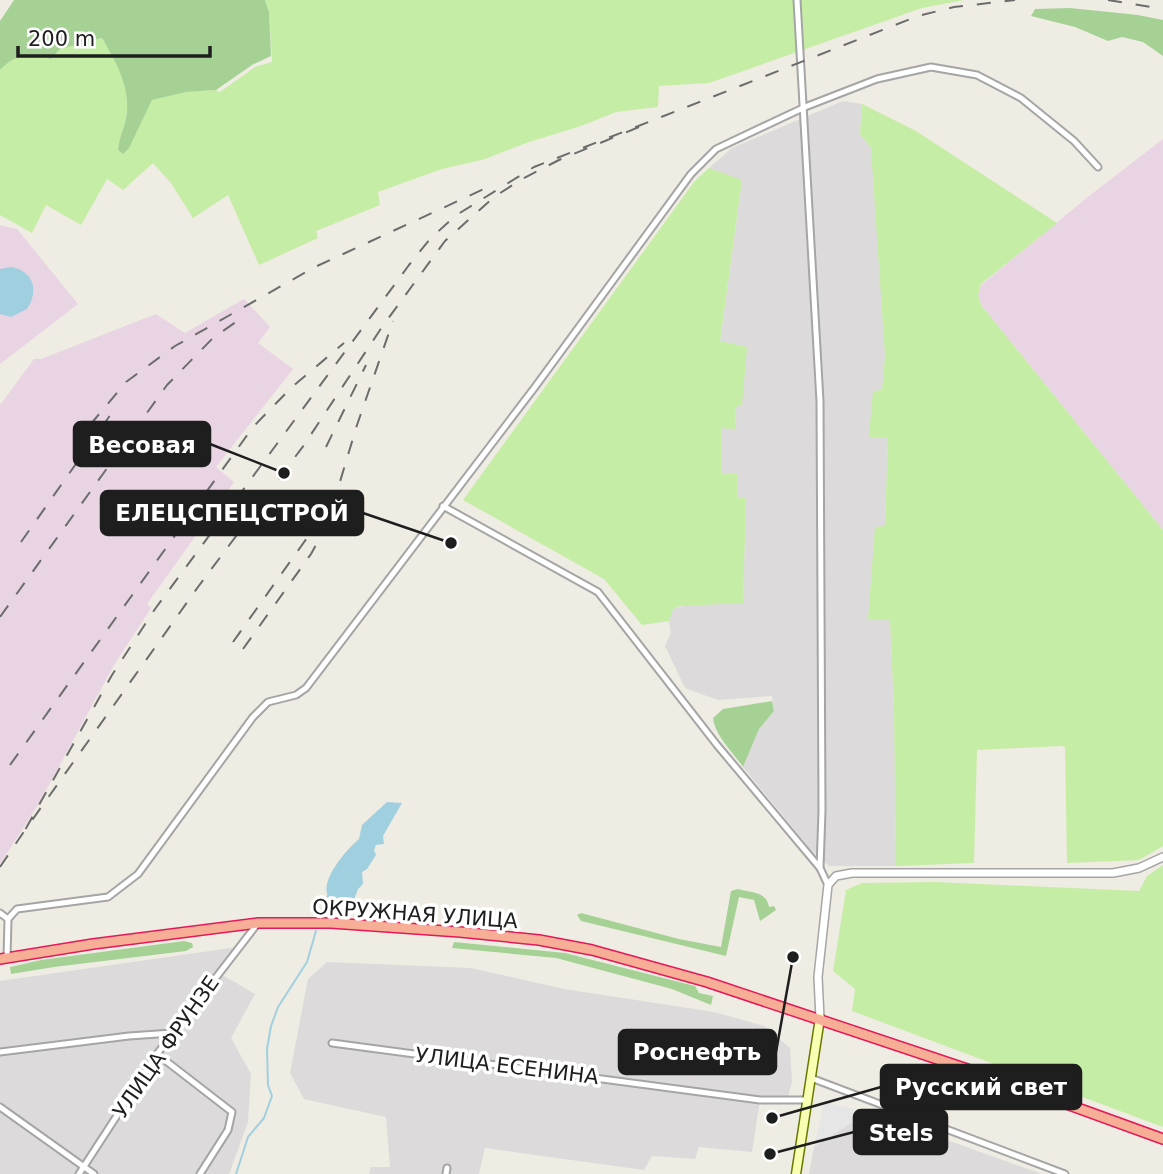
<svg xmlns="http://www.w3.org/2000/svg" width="1163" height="1174" viewBox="0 0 1163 1174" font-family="'DejaVu Sans',sans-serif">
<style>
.residential{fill:#dcdada}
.industrial{fill:#e9d4e4}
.grass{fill:#c6eda5}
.forest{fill:#a5d294}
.parking{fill:#e6e6e6}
.water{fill:#a0d0e0}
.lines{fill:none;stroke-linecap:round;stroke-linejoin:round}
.stream{stroke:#a0d0e0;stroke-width:2}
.minor-casing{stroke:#a5a5a5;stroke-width:9}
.tertiary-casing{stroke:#a5a5a5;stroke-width:10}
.secondary-casing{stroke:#687900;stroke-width:11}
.trunk-casing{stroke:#e51858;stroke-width:12}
.minor{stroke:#fff;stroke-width:5}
.tertiary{stroke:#fff;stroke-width:7}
.secondary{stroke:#f8feb2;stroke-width:8}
.trunk{stroke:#f6ae96;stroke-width:9}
.rail{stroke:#6c6c6c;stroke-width:2;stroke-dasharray:14 14;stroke-linecap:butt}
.labels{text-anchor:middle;stroke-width:7;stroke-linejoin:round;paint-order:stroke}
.street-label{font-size:21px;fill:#1e1e1e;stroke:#fff}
.leader{fill:none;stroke:#1e1e1e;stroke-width:2.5}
.callout-dot{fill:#1e1e1e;stroke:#fff;stroke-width:2.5}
.callout{fill:#1e1e1e;stroke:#1e1e1e;stroke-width:2.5}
.callout-label{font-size:23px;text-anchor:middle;font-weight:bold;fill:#fff}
</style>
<rect width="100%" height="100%" fill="#efece3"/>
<!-- residential -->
<g class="residential">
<polygon points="843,101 862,104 860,134 871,148 873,170 885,356 882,391 874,391 870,437 888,438 885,527 876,527 868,620 890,620 894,708 896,866 829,866 812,851 743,767 759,729 774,711 772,696 718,700 685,688 665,646 671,633 669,621 673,609 693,603 743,602 746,499 737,498 721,474 721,428 735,429 736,406 746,347 720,342 742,181 709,168 732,148"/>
<polygon points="238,947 219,973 255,994 231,1038 251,1074 248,1122 229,1174 0,1174 0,981"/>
<polygon points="327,962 471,968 564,989 714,1012 764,1026 790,1048 792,1081 787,1101 760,1100 752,1152 699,1147 695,1159 652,1156 644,1170 485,1148 479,1174 369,1174 371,1167 390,1167 386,1117 304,1099 290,1073 308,979"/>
<polygon points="868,1112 1042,1174 809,1174 814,1147"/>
</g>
<!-- industrial -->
<g class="industrial">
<polygon points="1163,139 1163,530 981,305 978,295 981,285 1089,196"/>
<polygon points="0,225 17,229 78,304 0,364"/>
<polygon points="244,299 270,327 258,343 293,369 216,467 234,482 147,604 151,608 114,665 38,805 0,864 0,405 34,359 41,359 156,314 185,333"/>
</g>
<!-- grass -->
<g class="grass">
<path d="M265 0H964L922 8 709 83 659 86 658 107 616 112 581 126 529 142 485 159 442 169 378 192 380 205 316 231 318 238 259 265 228 195 193 218 171 183 153 163 123 190 107 179 81 225 46 205 32 233 0 215V70C12 55 28 53 46 57L59 49 102 38C115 61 129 84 127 111 126 125 119 136 118 150L152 100 186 92 216 90 220 92 255 67 272 62 269 12Z"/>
<polygon points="862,104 916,131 1057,223 981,284 978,295 981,305 1163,530 1163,846 1139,860 1067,863 1065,747 1061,746 977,750 974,863 896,866 894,708 890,620 868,620 875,527 885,526 888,438 869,437 873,391 882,390 885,356 871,148 860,134"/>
<polygon points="709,168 742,180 720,341 747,347 742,405 736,407 735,429 721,428 721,474 737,474 737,498 746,498 743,603 680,606 673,609 669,621 642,625 604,579 463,500 694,182"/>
<polygon points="1163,865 1163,1127 852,1011 855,989 833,971 846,890 862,883 936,882 1139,891 1147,876"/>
</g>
<!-- forest -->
<g class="forest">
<path d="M14 0H265L269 12 271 56 252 65 216 90 186 92 152 100 129 148 123 154 118 150C119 136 126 125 127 112 129 84 115 61 102 38L60 49 51 59C32 52 14 54 0 70V21Z"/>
<polygon points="1070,8 1138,15 1163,20 1163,56 1143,42 1122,37 1108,41 1075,27 1031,16 1035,9"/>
<path d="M772 701 774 711 759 729 743 767C733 752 715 736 713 718L723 709Z"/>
<path d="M738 889C752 893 766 891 769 907L774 906 776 910 760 921 754 900 739 897 726 956 581 921 577 915 581 913 679 939 721 947 731 891Z"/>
<polygon points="184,941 192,943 193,947 186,951 54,967 11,974 10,967 41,960"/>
<polygon points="454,942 565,953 695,986 699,993 713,996 711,1005 672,989 556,958 452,948"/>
</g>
<!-- parking -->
<polygon class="parking" points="824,1102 868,1112 814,1147"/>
<!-- water -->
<g class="water">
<path d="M11 267C34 271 39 291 27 309L11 317 0 314V269Z"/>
<path d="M387 802 402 803 383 836 384 844 376 845 374 850 376 855 367 869 362 872 363 884 358 889 353 902 328 896C320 880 346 850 359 839L362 825Z"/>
</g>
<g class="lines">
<!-- stream -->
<g class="stream">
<polyline points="319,915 328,896"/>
<polyline points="236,1174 248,1137 264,1118 272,1096 268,1085 267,1049 271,1026 278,1007 307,962 316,931"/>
</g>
<defs>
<g id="minor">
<polyline points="797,0 820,401 822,811 820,868"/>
<polyline points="443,506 598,592 717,745 820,868 828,885"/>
<polyline points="0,913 8,919 7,958"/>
<polyline points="8,919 17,909 108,897 138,874 253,717 268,702 296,695 306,688 535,387 691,174 716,149 805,107 877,79 931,67 977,75 1021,98 1074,141 1098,167"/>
<polyline points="332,1043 760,1100 807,1100"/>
<polyline points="0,1052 129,1036 172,1033"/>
<polyline points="157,1054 232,1112 228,1130 200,1174"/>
<polyline points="811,1078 1065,1174"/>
<polyline points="0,1107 94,1174"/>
<polyline points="79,1174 157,1054 258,923"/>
<polyline points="446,1174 447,1168"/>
</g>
<polyline id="tertiary" points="820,1018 818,977 828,885 836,876 852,873 1113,873 1139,868 1163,857"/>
<polyline id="secondary" points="796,1174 820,1018"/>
<polyline id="trunk" points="0,959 93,944 258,923 331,923 460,932 539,940 592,950 707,982 1003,1081 1163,1139"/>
</defs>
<!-- minor casing -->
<use href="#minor" class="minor-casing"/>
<!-- tertiary casing -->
<use href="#tertiary" class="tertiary-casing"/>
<!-- secondary casing -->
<use href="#secondary" class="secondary-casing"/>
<!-- trunk casing -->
<use href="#trunk" class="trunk-casing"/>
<!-- minor -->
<use href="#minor" class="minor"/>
<!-- tertiary -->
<use href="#tertiary" class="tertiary"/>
<!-- secondary -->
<use href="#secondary" class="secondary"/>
<!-- trunk -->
<use href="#trunk" class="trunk"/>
<!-- rail -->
<g class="rail">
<polyline points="1108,0 1163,9"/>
<polyline points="639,127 559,160 522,179 494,197 445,241 382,327 304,445 198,587 25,830 112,675 155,609 409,265 430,239 455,216 534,167 918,16 954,7 1015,0"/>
<polyline points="90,425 126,382 175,346 315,267 486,188"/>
<polyline points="326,447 366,365"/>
<polyline points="21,542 111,414"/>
<polyline points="0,617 167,385 213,338 243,317"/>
<polyline points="233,642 319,521"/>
<polyline points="243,649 311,554 327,525 357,425 393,321"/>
<polyline points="10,765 253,427 292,387 344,343"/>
<polyline points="0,867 25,830"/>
</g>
</g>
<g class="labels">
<!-- street labels -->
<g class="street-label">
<text transform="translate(415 914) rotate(4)" y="7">ОКРУЖНАЯ УЛИЦА</text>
<text transform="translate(166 1047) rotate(-55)" y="7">УЛИЦА ФРУНЗЕ</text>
<text transform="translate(507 1066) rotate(7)" y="7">УЛИЦА ЕСЕНИНА</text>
</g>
</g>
<!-- callouts -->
<path class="leader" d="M284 473L210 444M451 543L363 513M793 957L776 1052M772 1118L881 1087M770 1154L854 1132"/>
<g class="callout-dot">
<circle cx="284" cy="473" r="7"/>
<circle cx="451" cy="543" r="7"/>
<circle cx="793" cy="957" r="7"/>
<circle cx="772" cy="1118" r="7"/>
<circle cx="770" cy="1154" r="7"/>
</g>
<g class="callout">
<rect x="74" y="422" width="136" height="44" rx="7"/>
<rect x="101" y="491" width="262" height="44" rx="7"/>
<rect x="619" y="1030" width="157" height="44" rx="7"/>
<rect x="881" y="1065" width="200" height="44" rx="7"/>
<rect x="854" y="1110" width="93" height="44" rx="7"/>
</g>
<g class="callout-label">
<text x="142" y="453">Весовая</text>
<text x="232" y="521">ЕЛЕЦСПЕЦСТРОЙ</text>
<text x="697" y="1060">Роснефть</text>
<text x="981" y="1095">Русский свет</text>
<text x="901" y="1141">Stels</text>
</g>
<!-- scale -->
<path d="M18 46v10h192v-10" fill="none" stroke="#1e1e1e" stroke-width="3.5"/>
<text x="28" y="46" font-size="21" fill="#1e1e1e" stroke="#ffffff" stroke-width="5" paint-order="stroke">200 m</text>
</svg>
